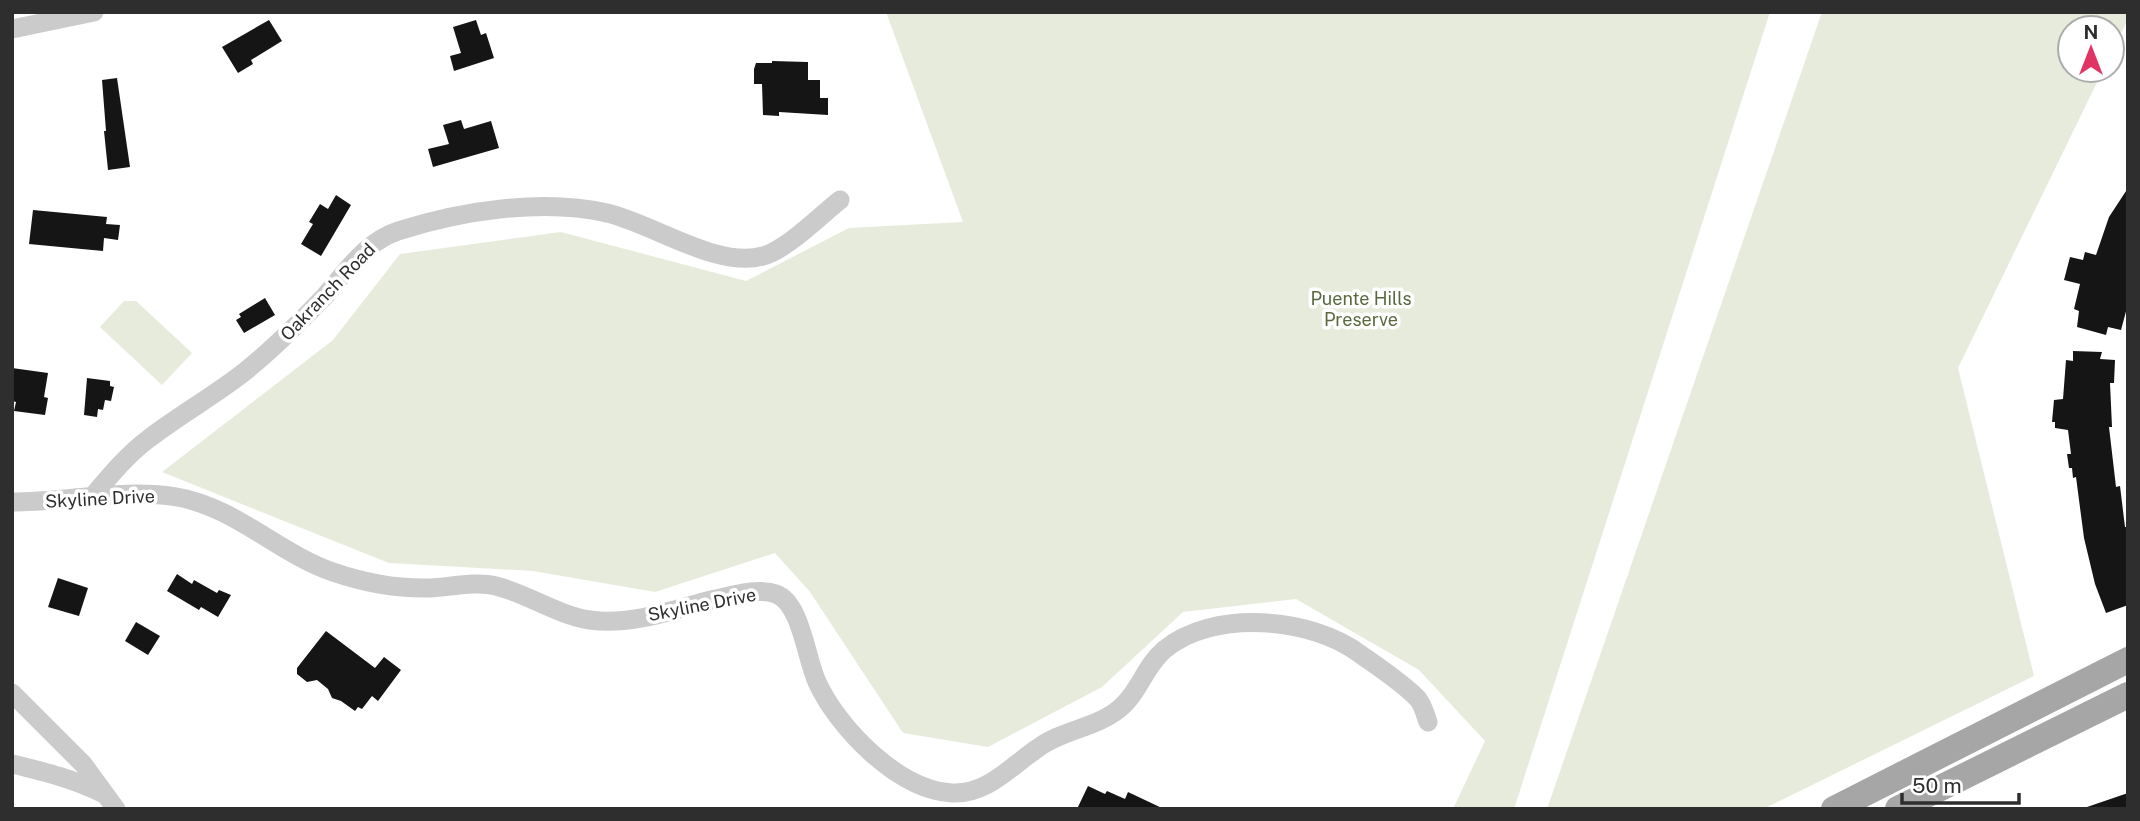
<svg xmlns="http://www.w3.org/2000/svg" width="2140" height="821" viewBox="0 0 2140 821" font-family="'Public Sans',sans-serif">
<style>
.green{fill:#e7ebdc}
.building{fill:#151515}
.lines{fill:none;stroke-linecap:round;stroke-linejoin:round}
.minor{stroke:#cbcbcb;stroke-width:19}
.major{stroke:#a6a6a6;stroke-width:26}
.labels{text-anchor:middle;stroke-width:7;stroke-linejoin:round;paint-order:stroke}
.street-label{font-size:18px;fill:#2e2e2e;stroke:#fff}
.park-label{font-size:18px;fill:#5a693d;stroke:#fff}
</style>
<rect width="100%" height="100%" fill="#fff"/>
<!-- green -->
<g class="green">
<polygon points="886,12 1770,12 1514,809 1453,809 1485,741 1419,670 1296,599 1183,612 1102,687 988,747 903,733 810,592 775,553 655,592 533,571 389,563 162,472 333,340 400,254 561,232 746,281 849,228 963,222"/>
<polygon points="1822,12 2128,12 2128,19 2112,52 2112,28 2070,28 2070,70 2103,70 1958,368 2034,676 1763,809 1547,809"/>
<polygon points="124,301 136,301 192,353 162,385 100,327"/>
</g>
<!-- building -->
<g class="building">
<polygon points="269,20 282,41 251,60 253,64 238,73 222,47"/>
<polygon points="476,20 481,35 486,33 494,58 454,71 450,56 461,53 453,27"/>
<polygon points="772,61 808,62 808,80 820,80 820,98 828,98 828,115 779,112 779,116 763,115 762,84 754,84 754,69 756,63 772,63"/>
<polygon points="117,78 130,167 108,170 104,131 106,131 102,80"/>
<polygon points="461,120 464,129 491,121 499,148 433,167 428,149 449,144 443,125"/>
<polygon points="2128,188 2128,304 2121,330 2108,327 2106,335 2077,327 2079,311 2074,309 2080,284 2064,280 2070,257 2083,260 2085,252 2096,255 2109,217"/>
<polygon points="336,195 351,205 321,256 301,244 313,224 309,222 320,204 328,209"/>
<polygon points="33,210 107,217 106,224 120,225 118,240 104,238 103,251 29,244"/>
<polygon points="265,298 275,315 244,333 236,320 241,317 239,314"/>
<polygon points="2073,351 2102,352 2100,359 2115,360 2114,383 2110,383 2112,427 2109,427 2116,487 2120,486 2125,527 2128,527 2128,605 2106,613 2095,584 2084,538 2076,477 2073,478 2072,468 2069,468 2067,454 2071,454 2068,430 2055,428 2055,422 2052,422 2054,400 2063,399 2066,360 2073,361"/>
<polygon points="12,368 48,373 44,397 48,398 45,415 14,411 16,402 12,401"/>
<polygon points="87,378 110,381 110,386 114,387 111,401 105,400 103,410 98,409 97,417 84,415"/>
<polygon points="177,574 192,584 194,580 217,593 219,590 231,595 218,617 201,607 199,610 167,591"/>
<polygon points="58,578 88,588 79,616 48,607"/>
<polygon points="136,622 160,636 148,655 125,641"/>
<polygon points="326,631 375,668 384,657 401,670 378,701 372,696 362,709 358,707 355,711 341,701 332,698 328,689 317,680 307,682 297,674 297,668"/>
<polygon points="1088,786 1105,794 1107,791 1125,799 1128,792 1164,809 1077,809"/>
<polygon points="2128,793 2128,809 2087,809 2087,807"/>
</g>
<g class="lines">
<!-- minor -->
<g class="minor">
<polyline points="12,29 94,12"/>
<path d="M92 497C109 477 126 456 147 440 178 416 212 397 243 373 272 350 298 324 324 297 346 272 365 242 398 231 460 211 543 198 607 213 654 224 717 269 763 256 785 251 821 215 840 200"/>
<path d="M12 502C67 502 123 488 177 497 235 507 278 553 333 572 365 583 396 589 430 588 451 587 476 581 496 586 528 594 557 615 590 620 630 626 673 610 711 600 731 596 757 587 776 594 801 603 806 658 817 682 838 728 898 790 952 793 987 795 1011 766 1038 748 1062 730 1096 728 1119 709 1139 693 1145 666 1164 650 1212 609 1311 617 1360 654 1377 666 1404 684 1418 699 1423 705 1425 714 1428 722"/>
<polyline points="12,693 83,764 116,809"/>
<path d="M12 764C45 772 74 779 104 794"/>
</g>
<!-- major -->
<g class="major">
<polyline points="1834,809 2128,660"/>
<polyline points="1898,809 2128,695"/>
</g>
</g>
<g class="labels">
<!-- street labels -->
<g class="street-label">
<text transform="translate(328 292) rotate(-46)" y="6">Oakranch Road</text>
<text transform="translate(100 499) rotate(-3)" y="6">Skyline Drive</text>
<text transform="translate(702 605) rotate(-11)" y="6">Skyline Drive</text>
</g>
<!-- park labels -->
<g class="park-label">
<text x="1361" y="305">Puente Hills<tspan x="1361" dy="21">Preserve</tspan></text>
</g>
</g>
<!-- border -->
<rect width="2140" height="821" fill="none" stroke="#2e2e2e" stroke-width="28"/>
<!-- north arrow -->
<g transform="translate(2091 49)"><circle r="33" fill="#ffffff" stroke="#ababab" stroke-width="2"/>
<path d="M0-5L12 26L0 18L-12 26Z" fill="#e03564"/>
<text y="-10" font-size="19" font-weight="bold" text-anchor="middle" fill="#2e2e2e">N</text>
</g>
<!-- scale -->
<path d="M1902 793v10h117v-10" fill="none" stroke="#2e2e2e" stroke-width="3.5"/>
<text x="1912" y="793" font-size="21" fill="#2e2e2e" stroke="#ffffff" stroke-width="5" paint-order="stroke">50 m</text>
</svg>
